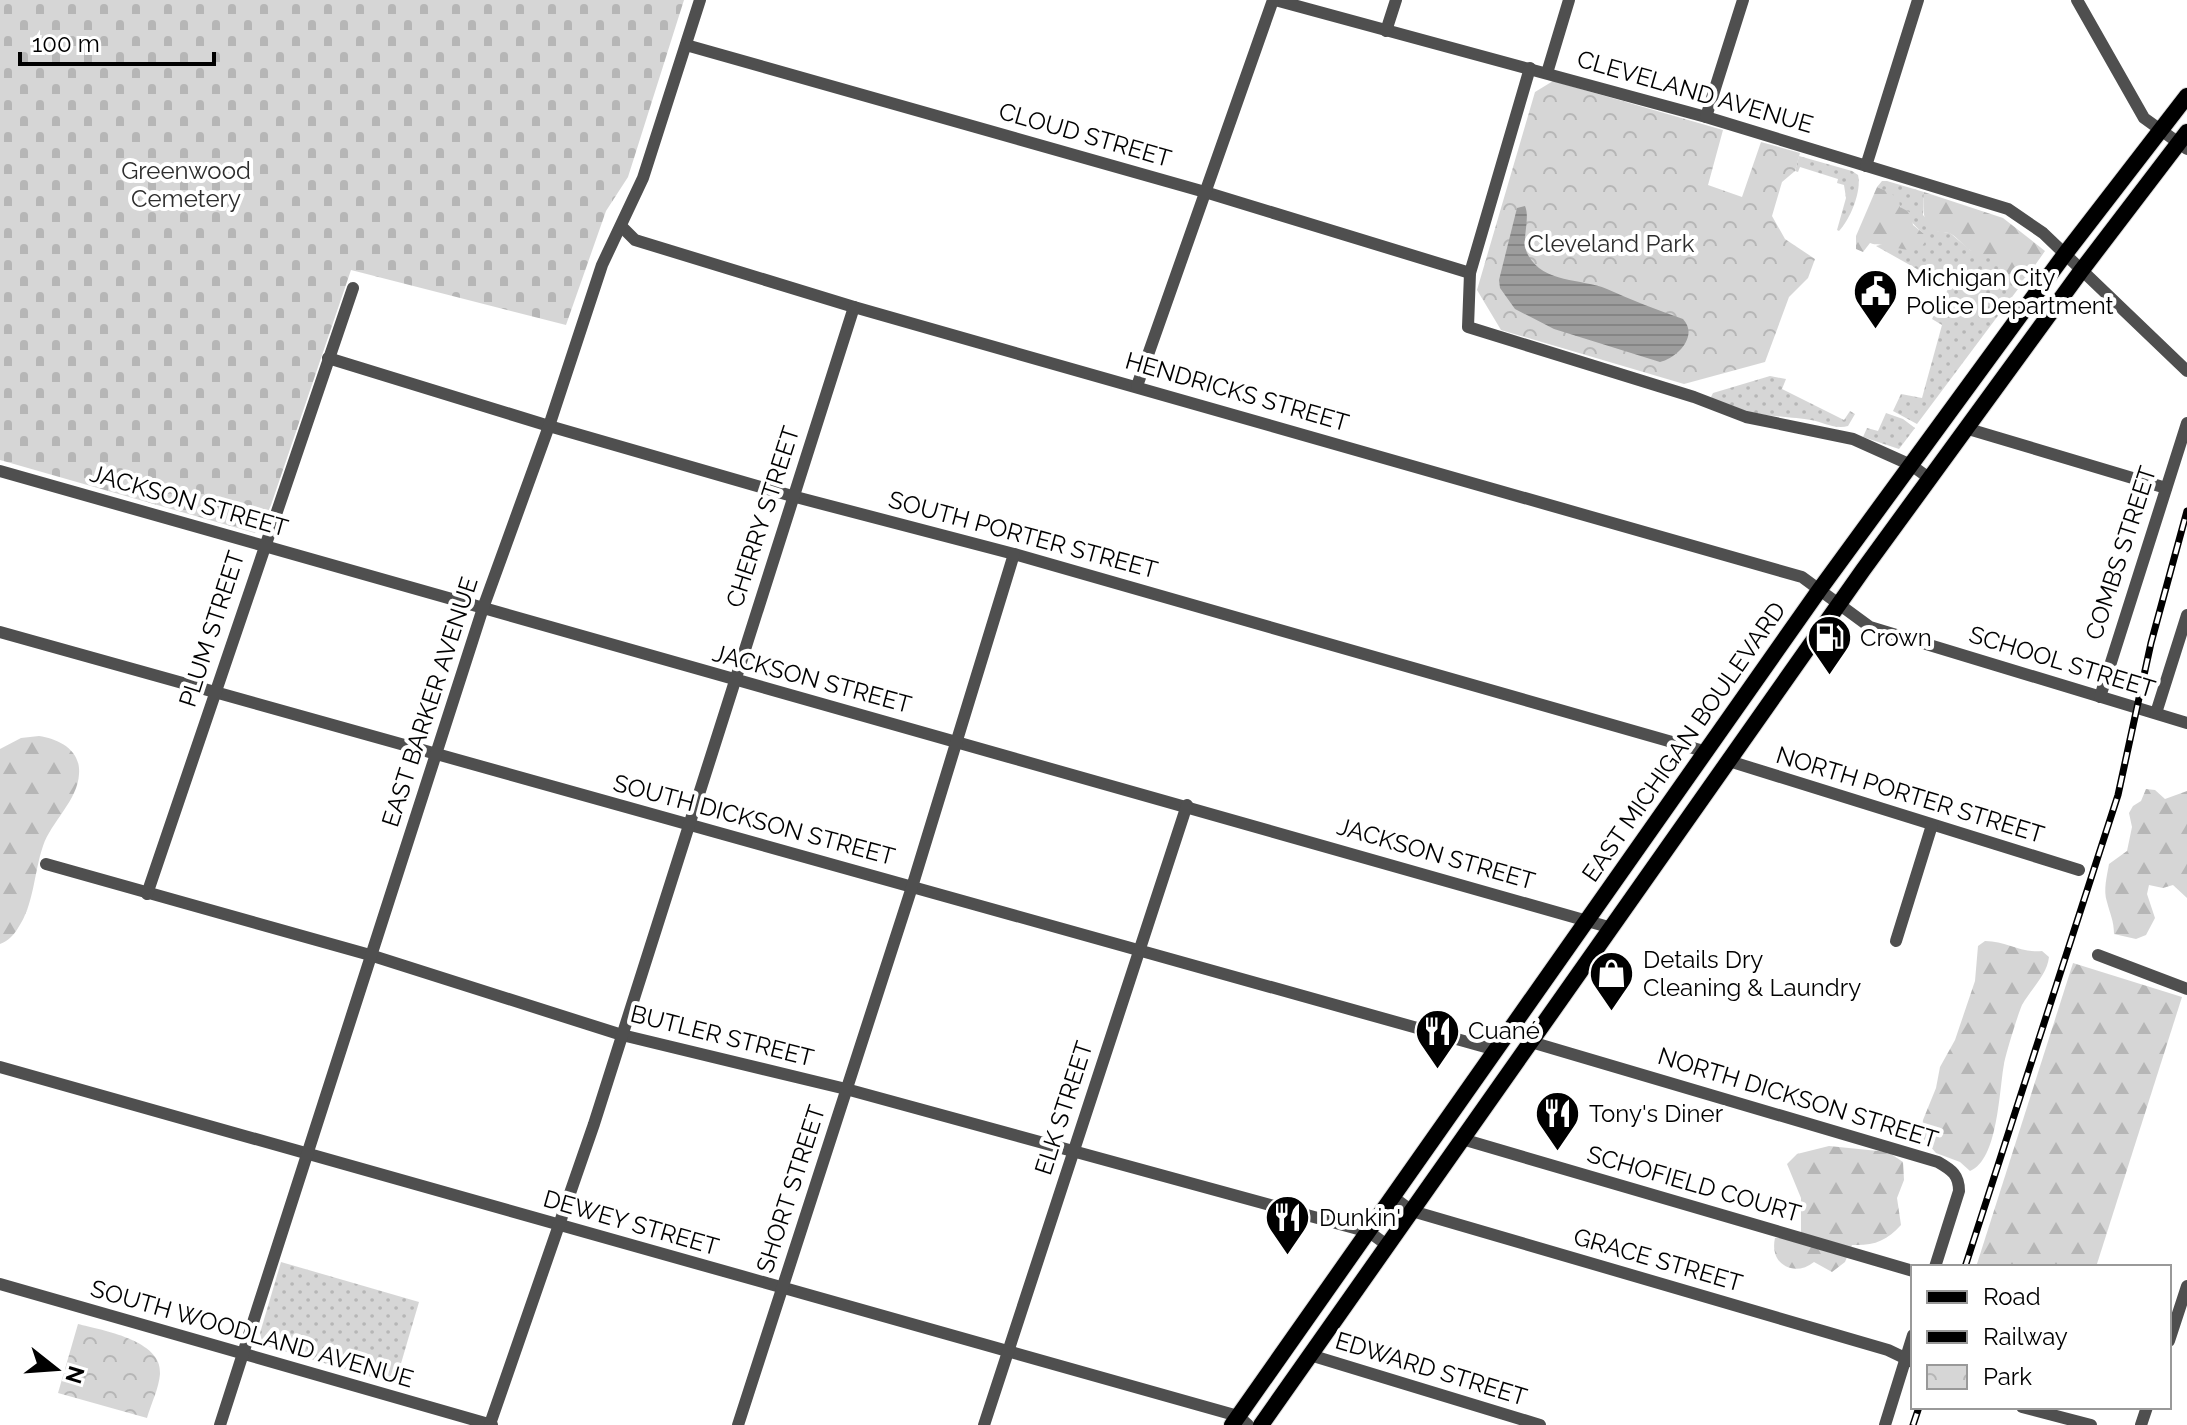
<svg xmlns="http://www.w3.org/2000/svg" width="2187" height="1425" viewBox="0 0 2187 1425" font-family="Raleway,sans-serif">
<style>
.grass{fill:url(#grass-dots)}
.forest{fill:url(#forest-firs)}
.cemetery{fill:url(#cemetery-stones)}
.park{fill:url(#park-crowns)}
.water{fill:url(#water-rules)}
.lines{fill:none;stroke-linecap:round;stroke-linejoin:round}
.major-casing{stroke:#dbdbdb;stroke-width:18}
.minor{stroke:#4f4f4f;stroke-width:12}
.major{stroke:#000;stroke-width:16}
.rail-casing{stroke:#000;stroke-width:7}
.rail{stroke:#fff;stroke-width:4;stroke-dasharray:12;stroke-linecap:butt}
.labels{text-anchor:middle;stroke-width:8;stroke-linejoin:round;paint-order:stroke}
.street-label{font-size:24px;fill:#000;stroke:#fff}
.park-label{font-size:24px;fill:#2d2d2d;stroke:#fff}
.poi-label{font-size:24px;fill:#000;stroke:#fff;text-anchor:start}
</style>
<defs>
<pattern id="grass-dots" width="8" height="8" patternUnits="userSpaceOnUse" patternTransform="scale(2)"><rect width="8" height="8" fill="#d6d6d6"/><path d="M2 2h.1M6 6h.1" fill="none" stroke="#b6b6b6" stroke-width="1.8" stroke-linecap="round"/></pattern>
<pattern id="forest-firs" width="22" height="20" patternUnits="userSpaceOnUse" patternTransform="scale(2)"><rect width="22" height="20" fill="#d6d6d6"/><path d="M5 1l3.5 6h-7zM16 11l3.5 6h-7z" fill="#b6b6b6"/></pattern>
<pattern id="cemetery-stones" width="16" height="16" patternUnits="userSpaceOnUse" patternTransform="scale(2)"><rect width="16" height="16" fill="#d6d6d6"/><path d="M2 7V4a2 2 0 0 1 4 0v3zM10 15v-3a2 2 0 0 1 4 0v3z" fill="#b6b6b6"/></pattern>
<pattern id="park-crowns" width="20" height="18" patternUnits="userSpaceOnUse" patternTransform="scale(2)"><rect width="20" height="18" fill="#d6d6d6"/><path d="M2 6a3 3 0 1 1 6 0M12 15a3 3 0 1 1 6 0" fill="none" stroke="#b6b6b6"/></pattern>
<pattern id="water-rules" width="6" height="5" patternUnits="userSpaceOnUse" patternTransform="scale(2)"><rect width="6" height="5" fill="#9d9d9d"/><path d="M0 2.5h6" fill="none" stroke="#858585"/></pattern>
</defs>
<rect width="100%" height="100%" fill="#fff"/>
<!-- grass -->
<g class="grass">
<path d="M1799 156 1852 171 1858 175C1862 191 1850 220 1839 231L1837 230 1846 198 1844 185 1837 183 1838 179 1800 167 1798 172 1795 171Z"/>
<path d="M1882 181H1887L1924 192 1923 215 1937 231 1950 233 1970 250 1991 256 1997 262 2005 278 2021 285 1917 424 1893 411 1901 394 1922 398 1942 325 1932 319 1937 310 1942 313 1949 300 1944 297 1949 287 1876 246 1923 233C1904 218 1899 196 1877 187Z"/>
<path d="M1770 376 1786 379 1782 389 1844 420 1850 411 1855 414 1848 426C1836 430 1823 422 1811 420 1787 416 1725 415 1711 397L1713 393Z"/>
<polygon points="1886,413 1903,419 1915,428 1899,449 1863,437 1867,428 1878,431"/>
<polygon points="281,1262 419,1302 395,1384 263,1345 260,1333"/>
</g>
<!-- forest -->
<g class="forest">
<path d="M1877 187 1891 193 1899 200 1900 207 1911 213 1913 225 1923 233 1926 240C1918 258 1897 246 1883 245 1878 244 1874 245 1870 243L1863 252 1856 249V236Z"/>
<path d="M1924 192 2003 218 2045 251 2021 285 2005 278C1992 250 1990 262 1968 249 1962 244 1956 236 1949 233 1945 232 1940 233 1936 231 1920 225 1924 206 1924 192Z"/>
<path d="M39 736C59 739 81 750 79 774 78 800 51 822 43 846 34 872 34 905 18 928 14 935 8 941 0 944V749L21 738Z"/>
<path d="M2146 789 2155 790 2165 799 2187 791V898L2173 885 2163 888 2149 885 2147 894 2155 918 2146 935 2136 939 2114 934C2114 921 2110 914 2107 902 2103 890 2107 876 2109 864L2127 851 2132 827 2129 813 2133 806 2141 801Z"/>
<path d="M1985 941C2007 941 2019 953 2042 951L2049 957C2047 975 2031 989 2022 1005 2018 1014 2006 1053 2004 1064 1999 1091 1998 1160 1970 1171L1960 1162 1936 1153 1921 1136 1923 1120 1936 1088 1940 1067 1955 1040 1975 981 1978 946Z"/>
<polygon points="2073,963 2182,997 2096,1267 1976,1267"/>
<path d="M1829 1146 1888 1152 1903 1162 1904 1180 1897 1198 1901 1225C1887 1241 1873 1246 1852 1245L1845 1262 1832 1272 1814 1262C1794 1278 1769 1264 1775 1238L1801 1236V1198L1787 1164 1797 1154Z"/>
</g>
<!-- cemetery -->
<polygon class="cemetery" points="0,0 684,0 628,177 606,211 566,325 351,270 271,505 263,523 255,533 0,460"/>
<!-- park -->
<g class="park">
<polygon points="1553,81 1723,130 1708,185 1742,197 1761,142 1800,153 1795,171 1782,182 1772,216 1785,239 1815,259 1808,278 1789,297 1765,362 1684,384 1501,330 1477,290 1535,92"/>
<path d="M78 1324C101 1330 163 1340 160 1374 159 1388 151 1404 147 1418L58 1393Z"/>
</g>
<!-- water -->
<path class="water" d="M1525 206C1531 220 1520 241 1528 255 1544 284 1581 278 1607 289 1631 300 1657 310 1683 319 1699 336 1677 358 1660 362L1554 329 1515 309 1500 288 1499 280 1517 208Z"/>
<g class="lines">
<defs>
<g id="major">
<polyline points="1232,1425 1820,589 2065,254 2187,96"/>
<polyline points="1261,1425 1863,570 2081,271 2187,132"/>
</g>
</defs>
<!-- major casing -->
<use href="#major" class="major-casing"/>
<!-- minor -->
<g class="minor">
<polyline points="1275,0 1706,117 2008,209 2043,233 2187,371"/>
<polyline points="2077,0 2144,118 2187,149"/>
<polyline points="1386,31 1396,0"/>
<polyline points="686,45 1205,192 1470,273"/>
<polyline points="1530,68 1470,273 1468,327 1694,397 1746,417 1853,439 1911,465 1929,478"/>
<polyline points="1547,73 1569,0"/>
<polyline points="1706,117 1743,0"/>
<polyline points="1866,166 1918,0"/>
<polyline points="621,226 635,240 854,307 1802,577 1870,627 2187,723"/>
<polyline points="328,358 549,426 792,496 1014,554 1707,752"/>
<polyline points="1137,386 1273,0"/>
<polyline points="1965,428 2166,488"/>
<polyline points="0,471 1612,928"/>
<polyline points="0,632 1496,1050"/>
<polyline points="2100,697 2187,423"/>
<polyline points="2156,713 2187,615"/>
<polyline points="1729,761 2079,870"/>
<polyline points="46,864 370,955 622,1035 846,1089 1369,1232 1387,1245"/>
<polyline points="147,894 353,288"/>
<polyline points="1896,941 1932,825"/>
<polyline points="2098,955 2187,989"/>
<path d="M1531 1042 1938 1162C1952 1170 1959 1175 1959 1191L1935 1267"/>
<polyline points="0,1067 1238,1416 1248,1425"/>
<polyline points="1462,1139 1913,1271"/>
<polyline points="1393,1197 1412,1211 1888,1350 1913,1362"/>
<polyline points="0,1284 492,1425"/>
<polyline points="2169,1341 2187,1286"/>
<polyline points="1310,1355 1540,1425"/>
<polyline points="2022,1407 2091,1425"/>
<polyline points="490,1424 594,1124 854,307"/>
<polyline points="220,1425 483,608 549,426 602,265 643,178 700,0"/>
<polyline points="738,1425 912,887 1014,554"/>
<polyline points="984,1425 1187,805"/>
<polyline points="1885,1425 1913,1335"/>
<polyline points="2141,1425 2147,1407"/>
</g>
<!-- major -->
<use href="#major" class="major"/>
<defs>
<g id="rail">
<polyline points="1965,1267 2118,795 2151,643 2187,511"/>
<polyline points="1913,1425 1919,1407"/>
</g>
</defs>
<!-- rail casing -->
<use href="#rail" class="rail-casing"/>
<!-- rail -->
<use href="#rail" class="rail"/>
</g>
<!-- icons -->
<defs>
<symbol id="civic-pin" viewBox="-11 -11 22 30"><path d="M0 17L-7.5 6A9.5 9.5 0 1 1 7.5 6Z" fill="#000" stroke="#fff"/><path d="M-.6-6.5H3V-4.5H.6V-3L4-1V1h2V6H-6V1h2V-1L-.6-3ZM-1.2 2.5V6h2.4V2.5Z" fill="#fff"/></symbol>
<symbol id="fuel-pin" viewBox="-11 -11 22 30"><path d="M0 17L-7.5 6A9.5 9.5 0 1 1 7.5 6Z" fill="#000" stroke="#fff"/><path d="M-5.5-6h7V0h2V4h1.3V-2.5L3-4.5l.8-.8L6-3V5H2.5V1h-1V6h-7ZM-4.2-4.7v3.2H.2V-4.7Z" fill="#fff"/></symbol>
<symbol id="shop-pin" viewBox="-11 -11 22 30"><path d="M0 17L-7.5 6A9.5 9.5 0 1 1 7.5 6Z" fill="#000" stroke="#fff"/><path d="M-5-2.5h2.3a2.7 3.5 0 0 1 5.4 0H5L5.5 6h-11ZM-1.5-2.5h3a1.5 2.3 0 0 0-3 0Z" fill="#fff"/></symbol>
<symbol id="restaurant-pin" viewBox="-11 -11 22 30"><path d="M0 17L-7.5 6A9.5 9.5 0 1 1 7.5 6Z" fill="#000" stroke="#fff"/><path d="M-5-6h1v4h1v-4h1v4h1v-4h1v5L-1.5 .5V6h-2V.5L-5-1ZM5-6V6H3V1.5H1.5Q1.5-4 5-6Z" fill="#fff"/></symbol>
</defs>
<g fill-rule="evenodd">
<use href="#civic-pin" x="1850" y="266" width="51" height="69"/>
<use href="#fuel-pin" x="1804" y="612" width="51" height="69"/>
<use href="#shop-pin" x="1586" y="948" width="51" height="69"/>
<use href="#restaurant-pin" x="1412" y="1006" width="51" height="69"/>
<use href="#restaurant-pin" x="1532" y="1088" width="51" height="69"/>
<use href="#restaurant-pin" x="1262" y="1192" width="51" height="69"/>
</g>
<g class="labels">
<!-- street labels -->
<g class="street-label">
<text transform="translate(1695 92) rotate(16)" y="8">CLEVELAND AVENUE</text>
<text transform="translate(1085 135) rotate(16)" y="8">CLOUD STREET</text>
<text transform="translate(1237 392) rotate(16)" y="8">HENDRICKS STREET</text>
<text transform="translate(189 501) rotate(16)" y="8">JACKSON STREET</text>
<text transform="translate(763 517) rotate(-72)" y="8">CHERRY STREET</text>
<text transform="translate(1023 535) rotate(15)" y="8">SOUTH PORTER STREET</text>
<text transform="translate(2121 553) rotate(-72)" y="8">COMBS STREET</text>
<text transform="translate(212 629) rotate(-72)" y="8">PLUM STREET</text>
<text transform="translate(2062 662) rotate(17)" y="8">SCHOOL STREET</text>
<text transform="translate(812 679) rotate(15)" y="8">JACKSON STREET</text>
<text transform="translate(430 702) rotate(-72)" y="8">EAST BARKER AVENUE</text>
<text transform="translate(1684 742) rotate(-55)" y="8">EAST MICHIGAN BOULEVARD</text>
<text transform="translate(1910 795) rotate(17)" y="8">NORTH PORTER STREET</text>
<text transform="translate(754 820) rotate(15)" y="8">SOUTH DICKSON STREET</text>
<text transform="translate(1436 854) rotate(16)" y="8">JACKSON STREET</text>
<text transform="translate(722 1036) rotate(14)" y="8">BUTLER STREET</text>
<text transform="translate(1798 1098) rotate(17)" y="8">NORTH DICKSON STREET</text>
<text transform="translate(1064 1108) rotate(-72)" y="8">ELK STREET</text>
<text transform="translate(1694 1184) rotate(16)" y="8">SCHOFIELD COURT</text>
<text transform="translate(791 1189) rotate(-72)" y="8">SHORT STREET</text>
<text transform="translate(631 1223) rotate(16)" y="8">DEWEY STREET</text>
<text transform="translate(1658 1260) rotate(16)" y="8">GRACE STREET</text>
<text transform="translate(252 1334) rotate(16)" y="8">SOUTH WOODLAND AVENUE</text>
<text transform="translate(1431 1369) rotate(17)" y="8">EDWARD STREET</text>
</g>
<!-- park labels -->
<g class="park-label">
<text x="186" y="179">Greenwood<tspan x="186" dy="28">Cemetery</tspan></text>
<text x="1611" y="252">Cleveland Park</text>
</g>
<!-- poi labels -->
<g class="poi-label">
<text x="1906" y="286">Michigan City<tspan x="1906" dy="28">Police Department</tspan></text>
<text x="1860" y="646">Crown</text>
<text x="1643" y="968">Details Dry<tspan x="1643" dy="28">Cleaning &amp; Laundry</tspan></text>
<text x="1468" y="1039">Cuané</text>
<text x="1589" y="1122">Tony's Diner</text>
<text x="1319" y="1226">Dunkin'</text>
</g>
</g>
<!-- legend -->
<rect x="1911" y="1265" width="260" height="144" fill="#ffffff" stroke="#999999" stroke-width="2"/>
<rect x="1927" y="1291" width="40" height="12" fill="#000000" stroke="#999999" stroke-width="2"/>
<text x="1983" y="1305" font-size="24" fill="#000000">Road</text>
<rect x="1927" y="1331" width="40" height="12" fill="#000000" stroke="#999999" stroke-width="2"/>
<text x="1983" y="1345" font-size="24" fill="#000000">Railway</text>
<rect x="1927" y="1365" width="40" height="24" fill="url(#park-crowns)" stroke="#999999" stroke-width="2"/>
<text x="1983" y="1385" font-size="24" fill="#000000">Park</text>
<!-- north arrow -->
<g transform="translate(56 1369) rotate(107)" stroke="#ffffff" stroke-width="6" paint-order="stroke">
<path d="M0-6L14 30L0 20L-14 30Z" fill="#000000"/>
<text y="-12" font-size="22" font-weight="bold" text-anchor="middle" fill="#000000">N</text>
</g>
<!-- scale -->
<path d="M20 52v12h194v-12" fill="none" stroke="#000000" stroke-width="4"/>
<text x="32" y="52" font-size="24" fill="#000000" stroke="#ffffff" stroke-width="6" paint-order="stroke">100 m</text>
</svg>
